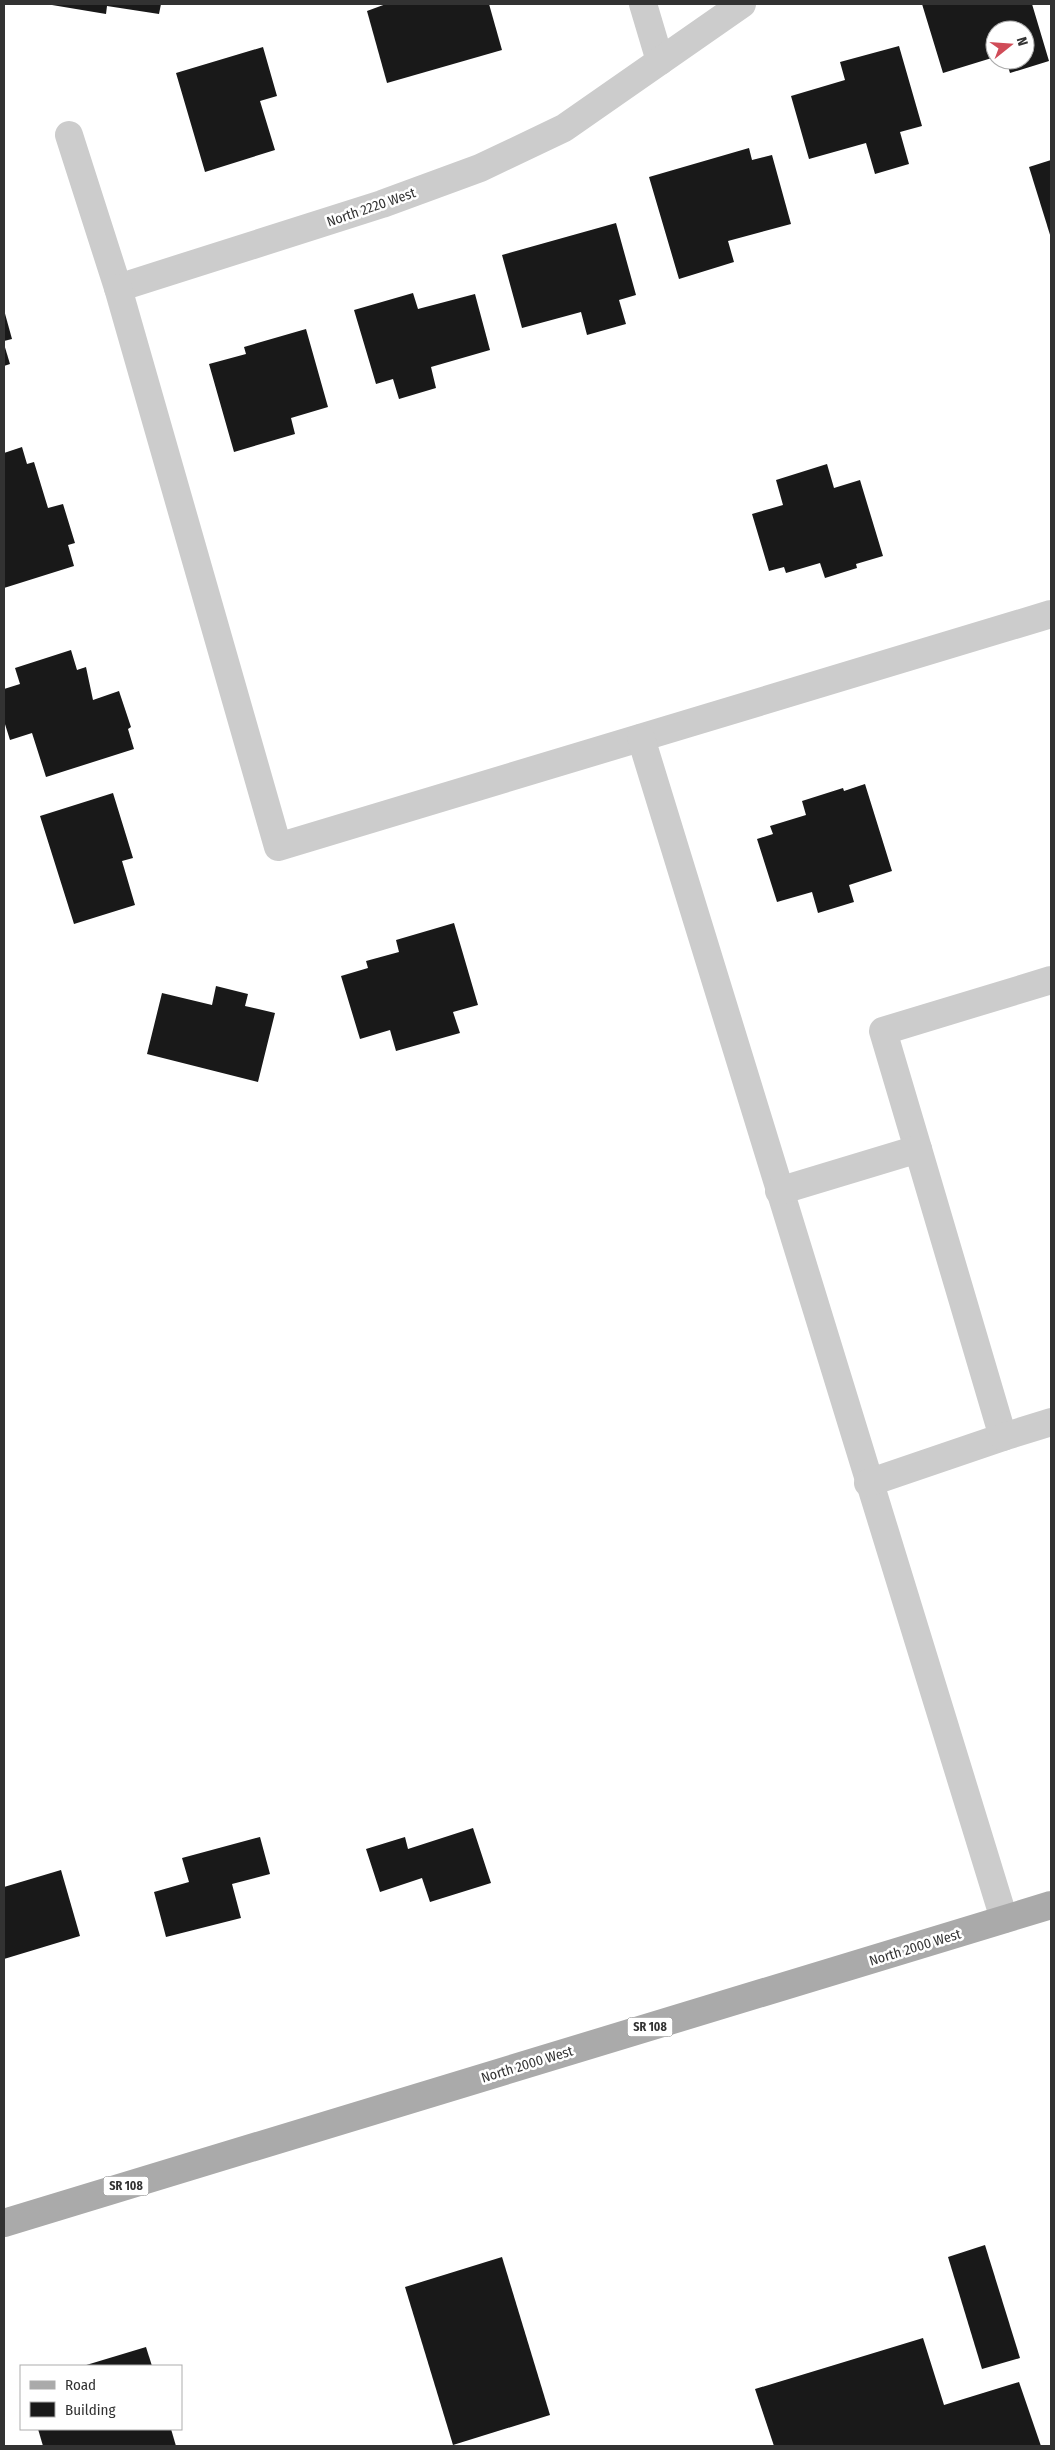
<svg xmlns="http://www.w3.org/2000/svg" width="1055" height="2450" viewBox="0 0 1055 2450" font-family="'Fira Sans Condensed',sans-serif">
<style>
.building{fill:#191919}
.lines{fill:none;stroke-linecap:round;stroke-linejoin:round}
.minor{stroke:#ccc;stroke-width:28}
.major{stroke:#aaa;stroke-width:28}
.labels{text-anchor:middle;stroke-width:5;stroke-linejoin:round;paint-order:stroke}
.shield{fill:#fff;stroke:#707070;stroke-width:1}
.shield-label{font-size:12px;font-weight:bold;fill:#323232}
.street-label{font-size:14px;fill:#323232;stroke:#fff}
</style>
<rect width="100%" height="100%" fill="#fff"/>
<!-- building -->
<g class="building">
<polygon points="46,4 161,4 159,14 107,6 106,14"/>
<polygon points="386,4 489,4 502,50 387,83 367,11"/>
<polygon points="922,4 1032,4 1049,61 1010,73 1006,60 1025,60 1025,30 995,30 995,57 943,73"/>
<polygon points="899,46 922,126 900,132 909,164 875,174 866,143 809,159 791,96 845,80 840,62"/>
<polygon points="263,47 277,96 260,101 275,150 205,172 176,73"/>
<polygon points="749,148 752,160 772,155 791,224 728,241 734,262 679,279 649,177"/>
<polygon points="1051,160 1051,238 1029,167"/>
<polygon points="616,223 636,295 619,300 626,324 587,335 581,312 522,328 502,255"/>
<polygon points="413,293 418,309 475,294 490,350 431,367 436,388 399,399 393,379 376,384 354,310"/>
<polygon points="4,310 12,339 4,341"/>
<polygon points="306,329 328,407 291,418 295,434 234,452 209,364 246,354 244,347"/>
<polygon points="4,344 10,364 4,366"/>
<polygon points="22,447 27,464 34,462 48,508 63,504 75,543 68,545 74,566 4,588 4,453"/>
<polygon points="827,464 834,488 860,480 883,556 856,564 857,568 825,578 820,563 786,573 784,567 769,571 752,514 783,505 776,480"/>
<polygon points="71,650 77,670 86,667 93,700 119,691 131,727 128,729 134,749 46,777 32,733 10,740 4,721 4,689 20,684 15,668"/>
<polygon points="865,784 892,871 849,885 854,902 818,913 812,892 777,902 757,839 773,834 770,826 806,815 802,801 843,788 844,791"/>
<polygon points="113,793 133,858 122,861 135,905 74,924 40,816"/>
<polygon points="454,923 478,1005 453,1012 460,1033 396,1051 390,1030 360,1039 341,976 368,968 366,961 399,952 396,940"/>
<polygon points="216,986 248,994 245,1006 275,1013 258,1082 147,1054 162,993 212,1005"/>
<polygon points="473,1828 491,1883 430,1902 422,1878 380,1892 366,1849 405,1837 408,1849"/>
<polygon points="260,1837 270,1874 232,1884 241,1918 166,1937 154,1892 189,1882 182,1858"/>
<polygon points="61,1870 80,1936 4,1959 4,1887"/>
<polygon points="985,2245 1020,2358 982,2369 948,2257"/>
<polygon points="502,2257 550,2415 453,2445 405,2287"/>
<polygon points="923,2338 944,2405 1019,2382 1041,2446 774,2446 755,2389"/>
<polygon points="146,2347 152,2366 83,2366"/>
<polygon points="38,2429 171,2429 176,2446 43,2446"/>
</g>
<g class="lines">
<!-- minor -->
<g class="minor">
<polyline points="643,4 660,61"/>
<polyline points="69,135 118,288 382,204 480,168 564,128 742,4"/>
<polyline points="118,288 278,847 1051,614"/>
<polyline points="641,738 1004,1919"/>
<polyline points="918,1149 883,1031 1051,980"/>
<polyline points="779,1191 918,1149 1003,1437 868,1483"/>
<polyline points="1003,1437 1051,1422"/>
</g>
<!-- major -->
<polyline class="major" points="4,2223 1051,1905"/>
</g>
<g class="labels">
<!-- shield labels -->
<g class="shield">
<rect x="627.5" y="2017.5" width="45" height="19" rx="4"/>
<rect x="103.5" y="2176.5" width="45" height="19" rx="4"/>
</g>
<g class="shield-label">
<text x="650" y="2031">SR 108</text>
<text x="126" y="2190">SR 108</text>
</g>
<!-- street labels -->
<g class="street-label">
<text transform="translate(371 207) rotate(-19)" y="5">North 2220 West</text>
<text transform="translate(915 1947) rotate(-17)" y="5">North 2000 West</text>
<text transform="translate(527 2064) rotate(-17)" y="5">North 2000 West</text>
</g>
</g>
<!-- border -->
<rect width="1055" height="2450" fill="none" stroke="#323232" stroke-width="10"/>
<!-- legend -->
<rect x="20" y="2365" width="162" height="65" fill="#ffffff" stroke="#adadad"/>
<rect x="30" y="2381" width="25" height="8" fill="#aaaaaa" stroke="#adadad"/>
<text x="65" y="2390" font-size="15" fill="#323232">Road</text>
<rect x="30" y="2402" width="25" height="15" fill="#191919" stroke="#adadad"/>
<text x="65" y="2415" font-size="15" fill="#323232">Building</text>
<!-- north arrow -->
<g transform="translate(1010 45) rotate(73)"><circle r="24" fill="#ffffff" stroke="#adadad"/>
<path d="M0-4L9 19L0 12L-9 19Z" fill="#d04c58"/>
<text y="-8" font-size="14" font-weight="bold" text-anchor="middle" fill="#323232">N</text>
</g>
</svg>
